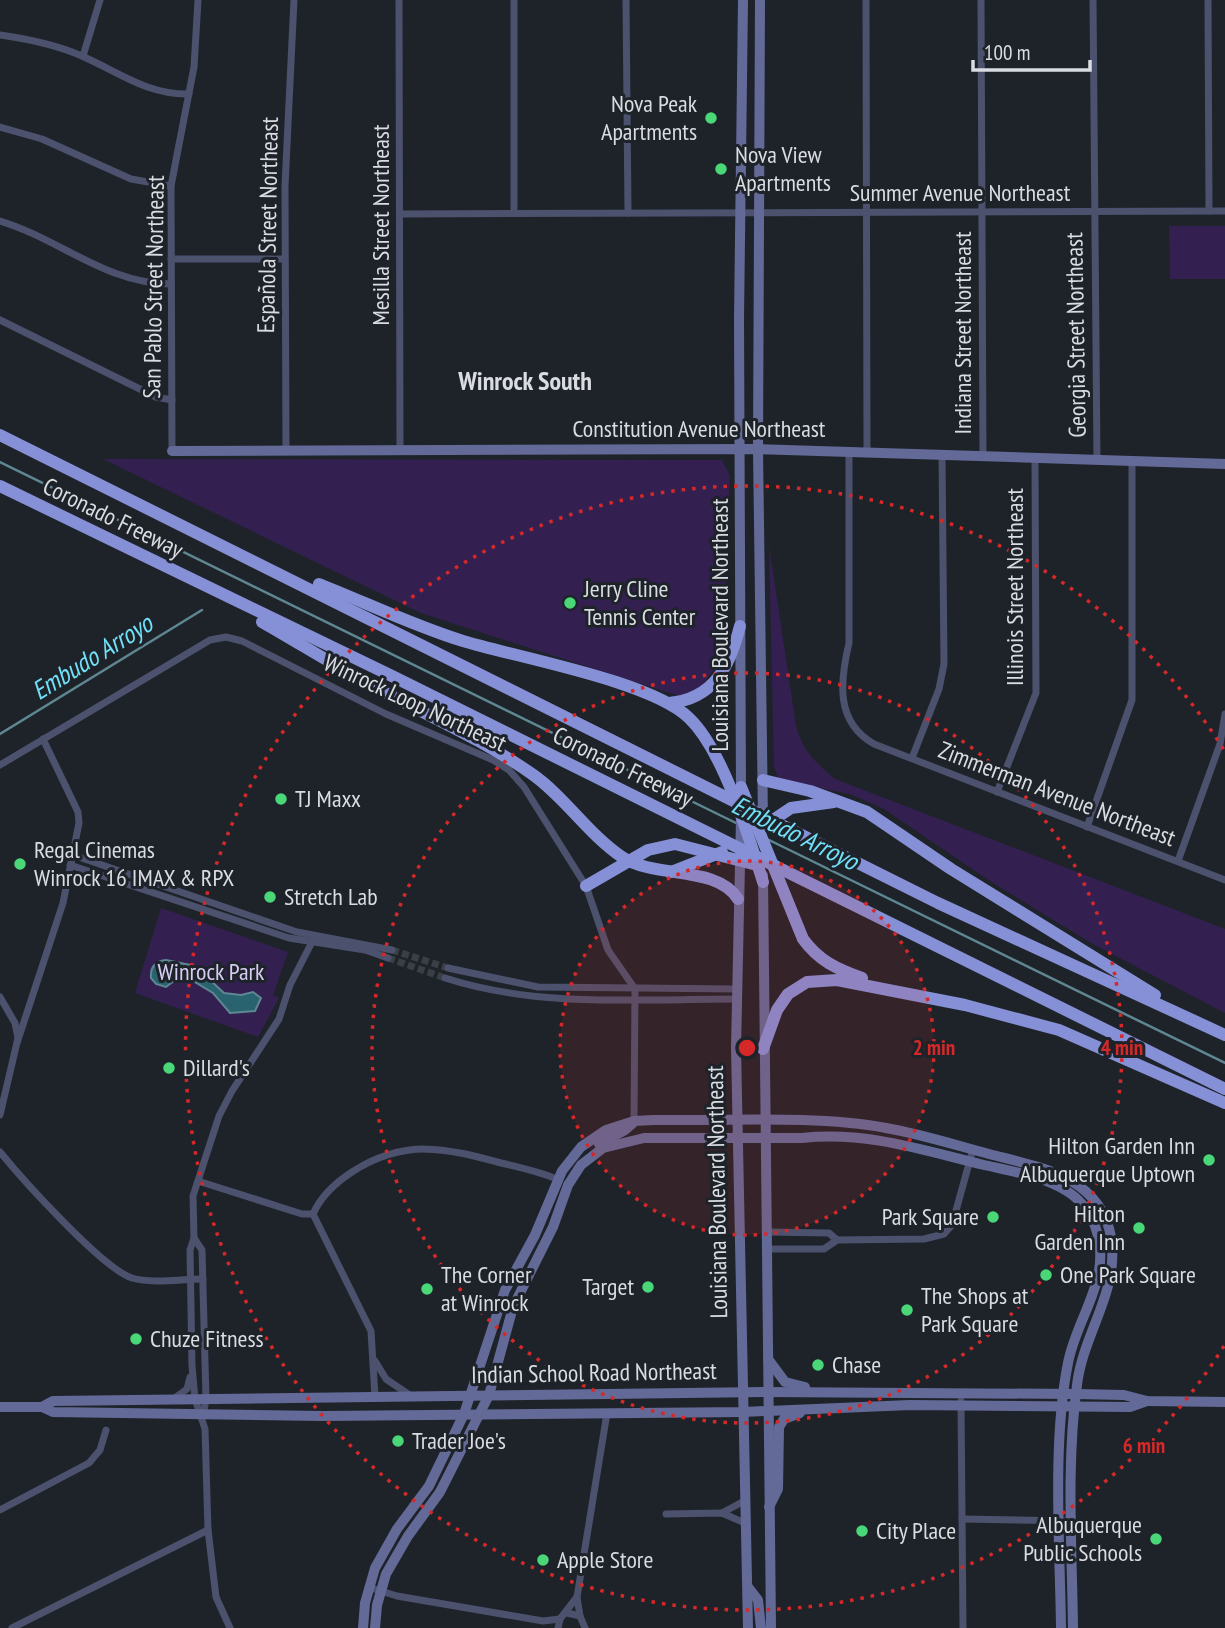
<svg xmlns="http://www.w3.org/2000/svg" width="1225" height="1628" viewBox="0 0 1225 1628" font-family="'PT Sans Narrow',sans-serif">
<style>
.green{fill:#332051}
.water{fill:#2a6370;stroke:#5e8792;stroke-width:2}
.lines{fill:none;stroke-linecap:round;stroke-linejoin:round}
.stream{stroke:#5e8792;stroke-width:2.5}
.street-tunnel{stroke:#3a3f45;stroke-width:7;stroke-dasharray:7 3.5;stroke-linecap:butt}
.street{stroke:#4c516d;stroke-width:7}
.secondary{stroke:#646a98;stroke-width:10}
.highway{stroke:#8690d6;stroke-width:12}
.ring{fill:none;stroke:#d62828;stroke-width:3.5;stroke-dasharray:3.5 7}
.poi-dot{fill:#49d778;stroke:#1e232a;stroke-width:2.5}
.labels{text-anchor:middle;stroke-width:6;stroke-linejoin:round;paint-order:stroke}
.poi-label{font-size:24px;fill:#d9dce1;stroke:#1e232a;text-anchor:start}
.street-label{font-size:24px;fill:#d9dce1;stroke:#1e232a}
.park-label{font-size:24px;fill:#d7ccf3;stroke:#1e232a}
.neighbourhood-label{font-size:26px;font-weight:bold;fill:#d9dce1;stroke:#1e232a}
.water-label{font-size:26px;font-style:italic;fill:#70e1f9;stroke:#1e232a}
.centre{fill:#d62828;stroke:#1e232a;stroke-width:3.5}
.ring-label{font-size:21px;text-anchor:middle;font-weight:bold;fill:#d62828;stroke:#1e232a;stroke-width:6;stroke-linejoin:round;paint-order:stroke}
</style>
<rect width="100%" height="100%" fill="#1e232a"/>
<!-- green -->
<g class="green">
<polygon points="1169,226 1225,226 1225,279 1170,279"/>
<polygon points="103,459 722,460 730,476 724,634 719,663 700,688 679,696 421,613"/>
<path d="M769 546 796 726C803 751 816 763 835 779L1225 929V1013L1091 943 990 881 884 809 850 794 779 780 774 767Z"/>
<polygon points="161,908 288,952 273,995 279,998 258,1037 135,993"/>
</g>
<!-- water -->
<path class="water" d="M166 960 195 966 224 993 241 995 253 992 261 998 255 1011 230 1013 213 993 188 978H178L166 987 156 984 151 978C150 966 156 961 166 960Z"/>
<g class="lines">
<!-- stream -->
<g class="stream">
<polyline points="0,462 738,824"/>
<polyline points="0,734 202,610"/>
<polyline points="769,840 1225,1063"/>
</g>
<!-- street-tunnel -->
<g class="street-tunnel">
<polyline points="392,950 448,968"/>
<polyline points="388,958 445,978"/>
</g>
<!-- street -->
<g class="street">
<polyline points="399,0 400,450"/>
<polyline points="626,0 628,213"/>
<polyline points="866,0 867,452"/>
<polyline points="981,0 983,456"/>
<polyline points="1093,0 1097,460"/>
<polyline points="1208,0 1209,211"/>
<path d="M0 35C28 39 58 45 84 57 120 73 148 95 189 94"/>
<polyline points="83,56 100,0"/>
<polyline points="0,127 42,139 131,179 171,186"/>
<polyline points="514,213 514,0"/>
<polyline points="400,214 1225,211"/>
<path d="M0 221C60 239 106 284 171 284"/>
<polyline points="171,259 284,259"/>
<polyline points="0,320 156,397 172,400"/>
<polyline points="172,451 171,186 194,67 198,0"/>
<polyline points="286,451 285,186 294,0"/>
<path d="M849 452V643C840 681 835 722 874 744L1225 880"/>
<polyline points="912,758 939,689 944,664 942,455"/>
<polyline points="0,765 210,640 226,637 242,641 386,714 493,760 509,770 524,787 586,886 608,950 635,989 634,1121"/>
<polyline points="997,792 1036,693 1035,458"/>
<polyline points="1087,827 1132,700 1132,462"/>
<polyline points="73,855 297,932 392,950"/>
<polyline points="1178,861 1220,744 1225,714"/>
<polyline points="70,865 289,938 365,950 388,958"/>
<polyline points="448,968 538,987 736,989"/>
<path d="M445 978C538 1008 639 999 736 999"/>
<polyline points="0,997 15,1023 18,1038 0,1115"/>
<polyline points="17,1043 63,903 79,823 78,812 43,739"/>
<path d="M0 1152C22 1179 103 1269 132 1278 153 1284 181 1279 203 1279"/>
<polyline points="198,1181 302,1214 313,1214"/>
<polyline points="767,1232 829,1233 837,1240"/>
<polyline points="194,1238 202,1250 206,1399 203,1416"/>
<polyline points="766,1249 824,1249 837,1240 924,1239 944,1234 952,1225 973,1149"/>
<polyline points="375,1361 386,1379 411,1396"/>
<polyline points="176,1397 187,1389 190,1377"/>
<path d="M375 1397 371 1331 313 1214C321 1196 335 1183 352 1172 405 1138 445 1148 501 1163 522 1168 537 1171 557 1179"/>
<polyline points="961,1401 963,1628"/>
<polyline points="0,1510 89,1463 100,1450 106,1430"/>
<polyline points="722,1513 746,1500"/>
<polyline points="666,1514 722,1513 747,1524"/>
<polyline points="962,1519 1072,1521"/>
<polyline points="368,1587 397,1596 543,1621 560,1619"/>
<polyline points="567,1613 580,1616 585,1628"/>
<polyline points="580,1616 577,1597 607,1413"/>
<polyline points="12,1628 208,1530"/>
<polyline points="230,1628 216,1597 208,1530 205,1429 195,1399 192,1366 190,1250 194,1238 193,1196 219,1116 232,1091 279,1019 290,985 312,942"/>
<polyline points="558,1628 560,1619 577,1597"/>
</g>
<!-- secondary -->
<g class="secondary">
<polyline points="760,0 758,449 763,820"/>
<polyline points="172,451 758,449 1225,464"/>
<polyline points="741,795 739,319 743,0"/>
<polyline points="741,818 736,1048 748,1628"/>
<polyline points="763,875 771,1628"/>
<polyline points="599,1144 625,1130 633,1123"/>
<polyline points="768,1359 785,1382 805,1387"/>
<polyline points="0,1407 42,1407 53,1412 323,1416 743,1412 910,1405 1130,1407 1147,1401"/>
<polyline points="42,1407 53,1401 766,1392 1076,1394 1124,1395 1147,1401 1225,1402"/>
<polyline points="769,1507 778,1489 779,1427 784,1419 800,1413"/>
<polyline points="748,1587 758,1600 761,1628"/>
<path d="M363 1628 365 1603 375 1568 397 1529 429 1486 464 1414 505 1290 535 1235 562 1171 581 1147 606 1130 634 1121 654 1120C727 1121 815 1115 886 1128 921 1134 955 1145 989 1154 1039 1167 1100 1176 1111 1237 1120 1291 1083 1333 1077 1385 1066 1465 1072 1547 1073 1628"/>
<path d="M375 1628 377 1605 386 1574 408 1536 440 1492 489 1395 513 1307 553 1227 568 1185 581 1165 603 1148 644 1138H802C866 1131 922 1150 984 1165 1011 1171 1042 1176 1065 1190 1079 1198 1089 1211 1095 1226 1114 1278 1077 1315 1068 1363 1052 1442 1060 1547 1061 1628"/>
</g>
<!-- highway -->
<g class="highway">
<polyline points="0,435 938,903 1225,1035"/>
<polyline points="0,486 394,677 1225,1089"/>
<path d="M319 584C367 603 414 626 463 641 519 658 651 681 689 718 723 750 749 837 763 882"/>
<path d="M262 622C299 643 335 666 373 686 426 715 482 739 532 774 565 797 588 834 622 857 655 879 717 865 738 899"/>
<path d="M669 703C714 699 730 666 740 626"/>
<polyline points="763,780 810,791 867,812 951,869 1155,995"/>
<path d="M741 787 803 939C819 961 837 969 862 978"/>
<polyline points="767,824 791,808 834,802"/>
<polyline points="671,872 722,852"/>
<polyline points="586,886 648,850 675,844 757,865"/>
<polyline points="763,1049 777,1010 788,994 807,982 837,980 965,1005 1059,1030 1225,1103"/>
</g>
</g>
<!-- distance rings -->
<circle cx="747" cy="1048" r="187" fill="#d62828" fill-opacity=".12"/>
<g class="ring">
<circle cx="747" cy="1048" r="187"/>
<circle cx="747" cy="1048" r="375"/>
<path d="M1224 1346A562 562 0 1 1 1224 750"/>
</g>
<!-- markers -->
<g class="poi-dot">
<circle cx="711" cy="118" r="7"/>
<circle cx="721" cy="169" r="7"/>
<circle cx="570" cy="603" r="7"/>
<circle cx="281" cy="799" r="7"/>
<circle cx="20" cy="864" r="7"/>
<circle cx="270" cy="897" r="7"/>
<circle cx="169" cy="1068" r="7"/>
<circle cx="1209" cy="1160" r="7"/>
<circle cx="993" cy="1217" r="7"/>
<circle cx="1139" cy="1228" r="7"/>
<circle cx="1046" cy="1275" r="7"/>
<circle cx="648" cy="1287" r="7"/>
<circle cx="427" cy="1289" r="7"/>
<circle cx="907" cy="1310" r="7"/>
<circle cx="136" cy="1339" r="7"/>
<circle cx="818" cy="1365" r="7"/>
<circle cx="398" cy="1441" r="7"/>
<circle cx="862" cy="1531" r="7"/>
<circle cx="1156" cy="1539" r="7"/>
<circle cx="543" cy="1560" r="7"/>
</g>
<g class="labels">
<!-- poi labels -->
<g class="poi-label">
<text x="697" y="112" text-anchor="end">Nova Peak<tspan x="697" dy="28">Apartments</tspan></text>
<text x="735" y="163">Nova View<tspan x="735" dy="28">Apartments</tspan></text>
<text x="584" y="597">Jerry Cline<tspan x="584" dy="28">Tennis Center</tspan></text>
<text x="295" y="807">TJ Maxx</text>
<text x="34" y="858">Regal Cinemas<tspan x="34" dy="28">Winrock 16 IMAX &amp; RPX</tspan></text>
<text x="284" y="905">Stretch Lab</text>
<text x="183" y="1076">Dillard's</text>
<text x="1195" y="1154" text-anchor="end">Hilton Garden Inn<tspan x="1195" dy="28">Albuquerque Uptown</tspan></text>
<text x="1125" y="1222" text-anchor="end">Hilton<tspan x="1125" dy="28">Garden Inn</tspan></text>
<text x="979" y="1225" text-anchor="end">Park Square</text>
<text x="441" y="1283">The Corner<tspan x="441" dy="28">at Winrock</tspan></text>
<text x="1060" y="1283">One Park Square</text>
<text x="634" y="1295" text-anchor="end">Target</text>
<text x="921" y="1304">The Shops at<tspan x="921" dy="28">Park Square</tspan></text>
<text x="150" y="1347">Chuze Fitness</text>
<text x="832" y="1373">Chase</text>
<text x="412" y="1449">Trader Joe's</text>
<text x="1142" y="1533" text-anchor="end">Albuquerque<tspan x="1142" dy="28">Public Schools</tspan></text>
<text x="876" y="1539">City Place</text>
<text x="557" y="1568">Apple Store</text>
</g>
<!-- street labels -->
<g class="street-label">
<text x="960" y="201">Summer Avenue Northeast</text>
<text transform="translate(268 225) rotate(-89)" y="8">Española Street Northeast</text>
<text transform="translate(381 225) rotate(-90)" y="8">Mesilla Street Northeast</text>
<text transform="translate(154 287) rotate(-89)" y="8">San Pablo Street Northeast</text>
<text transform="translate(963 333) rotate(-90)" y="8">Indiana Street Northeast</text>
<text transform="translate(1076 335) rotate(-91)" y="8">Georgia Street Northeast</text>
<text x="699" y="437">Constitution Avenue Northeast</text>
<text transform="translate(113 518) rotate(26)" y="8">Coronado Freeway</text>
<text transform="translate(1015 587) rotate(-90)" y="8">Illinois Street Northeast</text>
<text transform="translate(720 625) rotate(-90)" y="8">Louisiana Boulevard Northeast</text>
<text transform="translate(415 703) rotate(25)" y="8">Winrock Loop Northeast</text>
<text transform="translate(623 767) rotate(26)" y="8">Coronado Freeway</text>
<text transform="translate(1057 794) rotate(21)" y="8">Zimmerman Avenue Northeast</text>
<text transform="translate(717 1192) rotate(-91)" y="8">Louisiana Boulevard Northeast</text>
<text transform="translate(594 1373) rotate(-1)" y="8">Indian School Road Northeast</text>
</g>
<!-- park labels -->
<g class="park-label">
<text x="211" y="980">Winrock Park</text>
</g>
<!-- neighbourhood labels -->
<g class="neighbourhood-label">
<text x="525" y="390">Winrock South</text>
</g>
<!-- water labels -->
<g class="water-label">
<text transform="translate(92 657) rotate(-32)" y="9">Embudo Arroyo</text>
<text transform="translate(795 833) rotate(26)" y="9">Embudo Arroyo</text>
</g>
</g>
<circle cx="747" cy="1048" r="10" class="centre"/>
<g class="ring-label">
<text x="934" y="1055">2 min</text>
<text x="1122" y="1055">4 min</text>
<text x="1144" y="1453">6 min</text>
</g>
<!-- scale -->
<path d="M973 60v10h117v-10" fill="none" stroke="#d9dce1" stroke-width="3.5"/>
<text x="984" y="60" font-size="21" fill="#d9dce1" stroke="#1e232a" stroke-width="5" paint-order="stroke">100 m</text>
</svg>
